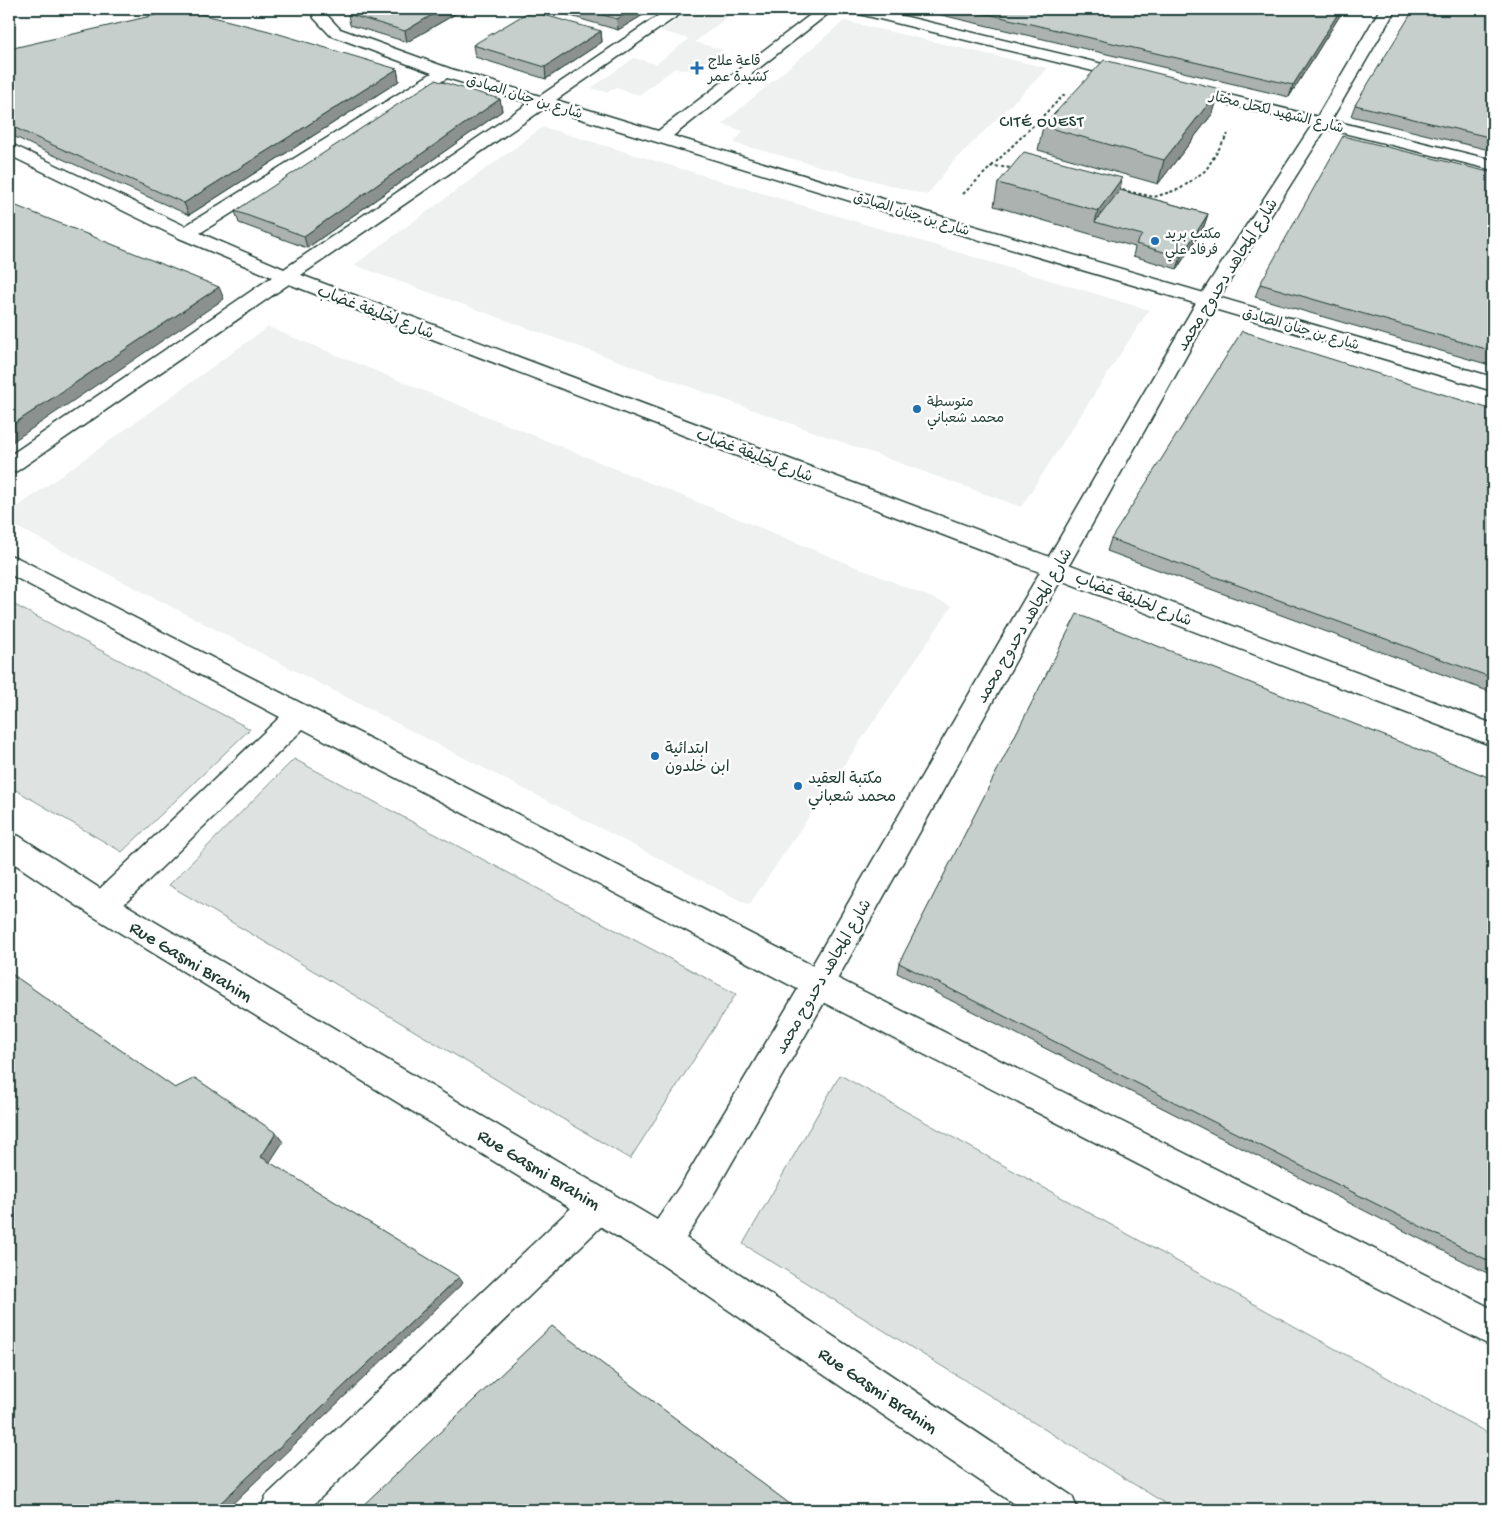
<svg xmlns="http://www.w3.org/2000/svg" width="1502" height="1519" viewBox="0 0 1502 1519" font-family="'Gochi Hand','Playpen Sans Arabic',sans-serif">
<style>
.built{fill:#eef1f0}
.green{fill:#dee3e2;stroke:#7e908b}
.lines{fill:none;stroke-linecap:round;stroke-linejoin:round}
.street-casing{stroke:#1f3d34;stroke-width:3}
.secondary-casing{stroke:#1f3d34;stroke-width:3}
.path{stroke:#1f3d34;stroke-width:2;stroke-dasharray:3 2.5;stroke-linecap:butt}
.street{fill:#fff;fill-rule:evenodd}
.secondary{fill:#fff;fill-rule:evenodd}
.wall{fill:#abb2af;stroke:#1f3d34}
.shaded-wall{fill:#8b918f;stroke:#1f3d34}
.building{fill:#c7cfcc;stroke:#1f3d34}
.poi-dot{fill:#1f6fb2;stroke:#fff;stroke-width:2}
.labels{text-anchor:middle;stroke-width:5;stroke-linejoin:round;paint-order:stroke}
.far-poi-label{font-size:14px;fill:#1f3d34;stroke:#fff;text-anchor:start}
.far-street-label{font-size:14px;fill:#1f3d34;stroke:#fff}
.far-quarter-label{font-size:16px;letter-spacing:1px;fill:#1f3d34;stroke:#fff}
.street-label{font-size:16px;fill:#1f3d34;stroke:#fff}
.poi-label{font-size:16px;fill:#1f3d34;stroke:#fff;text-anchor:start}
.near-street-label{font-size:19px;fill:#1f3d34;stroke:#fff}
</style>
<rect width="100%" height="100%" fill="#fff"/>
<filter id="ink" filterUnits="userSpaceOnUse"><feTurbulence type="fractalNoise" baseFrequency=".02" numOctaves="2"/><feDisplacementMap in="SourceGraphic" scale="10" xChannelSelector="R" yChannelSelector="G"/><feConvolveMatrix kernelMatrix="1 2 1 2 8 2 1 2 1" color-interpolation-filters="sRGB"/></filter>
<g filter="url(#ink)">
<!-- built -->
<g class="built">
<polygon points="692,9 710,9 731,14 695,42 723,50 696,71 675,68 639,95 616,88 606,92 591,88 634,58 656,64 689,39 661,31"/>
<polygon points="844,21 1048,68 952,163 927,195 734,143 743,131 722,124"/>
<polygon points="543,127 1149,310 1021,507 354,265"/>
<polygon points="268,327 952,606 749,905 9,523 9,513"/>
</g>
<!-- green -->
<g class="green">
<polygon points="9,602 250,729 122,852 9,786"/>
<polygon points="294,759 736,994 630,1159 169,885"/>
<polygon points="840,1075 1493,1436 1493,1510 1176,1510 743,1244"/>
</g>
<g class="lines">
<defs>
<g id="street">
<path d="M311 9H325L326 14 340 29 451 69 540 96 668 9H685L683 12 556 100 658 131 818 9H834L673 136 943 217 1493 377V391L929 225 545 108 301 275 1493 724V746L289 284 17 471 9 473V456L272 277 179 238 9 155V143L185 226 432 73 330 35 314 18ZM447 78 529 103 284 269 200 233Z"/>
<polygon points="848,9 874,9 1140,73 1142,76 1140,79 1134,81 851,12"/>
<polygon points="1180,83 1493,160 1493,170 1174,91 1172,88 1174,85"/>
<polygon points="9,555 18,558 829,974 1493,1309 1493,1347 807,994 303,729 113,915 102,919 91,915 87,906 91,897 280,717 9,574"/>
<polygon points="600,1187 612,1192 617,1204 612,1216 308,1510 260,1510 266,1496 588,1192"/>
</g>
<polygon id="secondary" points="1380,9 1396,9 1330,122 1217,301 829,994 708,1204 686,1238 1072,1496 1078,1510 1023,1510 649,1256 91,915 9,860 9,833 19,836 113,897 657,1220 684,1180 807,974 1197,301 1314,122"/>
</defs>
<!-- street casing -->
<use href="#street" class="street-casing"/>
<!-- secondary casing -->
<use href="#secondary" class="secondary-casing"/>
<!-- path -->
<g class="path">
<polyline points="992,166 1066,93"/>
<polyline points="1117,189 1154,197 1180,189 1206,170 1228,134"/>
<polyline points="963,194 992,166 1013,168"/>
</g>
<!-- street -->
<use href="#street" class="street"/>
<!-- secondary -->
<use href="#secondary" class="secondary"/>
</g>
<!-- wall -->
<g class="wall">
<polygon points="464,9 407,42 350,25 348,14"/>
<polygon points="547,9 653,9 618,30"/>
<polygon points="916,9 1344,9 1289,97"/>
<polygon points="1493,11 1493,151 1351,116 1355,105"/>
<polygon points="601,31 602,42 546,79 475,57 473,45"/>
<polygon points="9,49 397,69 399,81 189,215 42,150 9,134"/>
<polygon points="1220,89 1213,113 1158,184 1038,150 1043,126"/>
<polygon points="500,99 502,111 307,248 239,223 235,211"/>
<polygon points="1493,173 1493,366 1255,297 1260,284"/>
<polygon points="1122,178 1120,190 1208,214 1204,226 1177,269 1133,256 1135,247 994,206 998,183"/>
<polygon points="1493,410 1493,693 1107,551 1111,539"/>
<polygon points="1493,779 1493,1276 897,973 899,963"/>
</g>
<!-- shaded-wall -->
<g class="shaded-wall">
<polygon points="442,9 464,9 407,42 405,31"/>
<polygon points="634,9 653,9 618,30 617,19"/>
<polygon points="1341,9 1344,9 1289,97 1293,85"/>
<polygon points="601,31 602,42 546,79 545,67"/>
<polygon points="397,69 399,81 189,215 184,203"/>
<polygon points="1220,89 1213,113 1158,184 1164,160"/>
<polygon points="500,99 502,111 307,248 304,236"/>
<polygon points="1122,178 1117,202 1095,222 1098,211"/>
<polygon points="1208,214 1204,226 1177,269 1181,257"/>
<polygon points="219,287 224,299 9,444 9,427"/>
<polygon points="276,1133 283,1142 268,1165 261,1157"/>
<polygon points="459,1277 463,1283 226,1510 213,1510"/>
</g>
<!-- building -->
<g class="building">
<polygon points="181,9 269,31 397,69 184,203 37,138 9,125 9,49"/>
<polygon points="356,9 442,9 405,31 348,14"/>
<polygon points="583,9 634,9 617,19"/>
<polygon points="966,9 1341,9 1293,85"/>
<polygon points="1414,9 1482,9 1493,11 1493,138 1355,105"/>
<polygon points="530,11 601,31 545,67 473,45"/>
<polygon points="1104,60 1220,89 1164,160 1043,126"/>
<polygon points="435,80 500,99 304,236 235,211"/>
<polygon points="1343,136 1493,173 1493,351 1260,284"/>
<polygon points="1024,152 1122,178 1098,211 998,183"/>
<polygon points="1120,190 1208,214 1181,257 1136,244 1142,235 1095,222"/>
<polygon points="9,203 219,287 9,427"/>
<polygon points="1242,331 1493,410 1493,678 1111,539"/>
<polygon points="1077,614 1493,779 1493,1263 899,963"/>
<polygon points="9,972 175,1088 195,1078 276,1133 261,1157 459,1277 213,1510 9,1510"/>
<polygon points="552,1326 798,1510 358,1510"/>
</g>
</g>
<!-- markers -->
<g class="poi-dot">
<path d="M694.5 60.5h5v5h5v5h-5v5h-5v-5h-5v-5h5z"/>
<circle cx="1155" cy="241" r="5"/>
<circle cx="917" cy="409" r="5"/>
<circle cx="655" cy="756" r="5"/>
<circle cx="798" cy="786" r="5"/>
</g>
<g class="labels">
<!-- far-poi labels -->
<g class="far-poi-label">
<text x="708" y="65">قاعة علاج<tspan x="708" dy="16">كشيدة عمر</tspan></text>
<text x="1165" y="238">مكتب بريد<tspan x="1165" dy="16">فرفاد علي</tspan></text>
<text x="927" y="406">متوسطة<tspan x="927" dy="16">محمد شعباني</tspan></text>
</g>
<!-- far-street labels -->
<g class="far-street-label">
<text transform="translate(525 96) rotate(17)" y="5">شارع بن جنان الصادق</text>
<text transform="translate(1277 111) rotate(14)" y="5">شارع الشهيد لكحل مختار</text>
<text transform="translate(912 213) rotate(17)" y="5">شارع بن جنان الصادق</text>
<text transform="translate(1301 328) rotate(16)" y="5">شارع بن جنان الصادق</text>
</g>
<!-- far-quarter labels -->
<g class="far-quarter-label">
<text x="1042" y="126">CITÉ OUEST</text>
</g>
<!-- street labels -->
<g class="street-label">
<text transform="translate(1226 274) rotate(-58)" y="6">شارع المجاهد دحدوح محمد</text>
<text transform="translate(376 311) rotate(21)" y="6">شارع لخليفة غضاب</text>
<text transform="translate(755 454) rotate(21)" y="6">شارع لخليفة غضاب</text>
<text transform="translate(1134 598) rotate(21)" y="6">شارع لخليفة غضاب</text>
<text transform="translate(1023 625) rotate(-60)" y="6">شارع المجاهد دحدوح محمد</text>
<text transform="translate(822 976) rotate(-60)" y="6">شارع المجاهد دحدوح محمد</text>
</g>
<!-- poi labels -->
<g class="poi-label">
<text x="665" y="753">ابتدائية<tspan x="665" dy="18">ابن خلدون</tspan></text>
<text x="808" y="783">مكتبة العقيد<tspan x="808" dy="18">محمد شعباني</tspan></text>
</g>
<!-- near-street labels -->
<g class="near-street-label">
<text transform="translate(192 960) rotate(31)" y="7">Rue Gasmi Brahim</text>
<text transform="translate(540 1168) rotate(31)" y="7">Rue Gasmi Brahim</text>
<text transform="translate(879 1389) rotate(34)" y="7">Rue Gasmi Brahim</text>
</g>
</g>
<!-- margin -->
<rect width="1502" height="1519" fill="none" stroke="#fff" stroke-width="30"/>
<rect x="15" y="15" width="1472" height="1489" fill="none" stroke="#1f3d34" stroke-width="2" filter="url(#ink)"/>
</svg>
